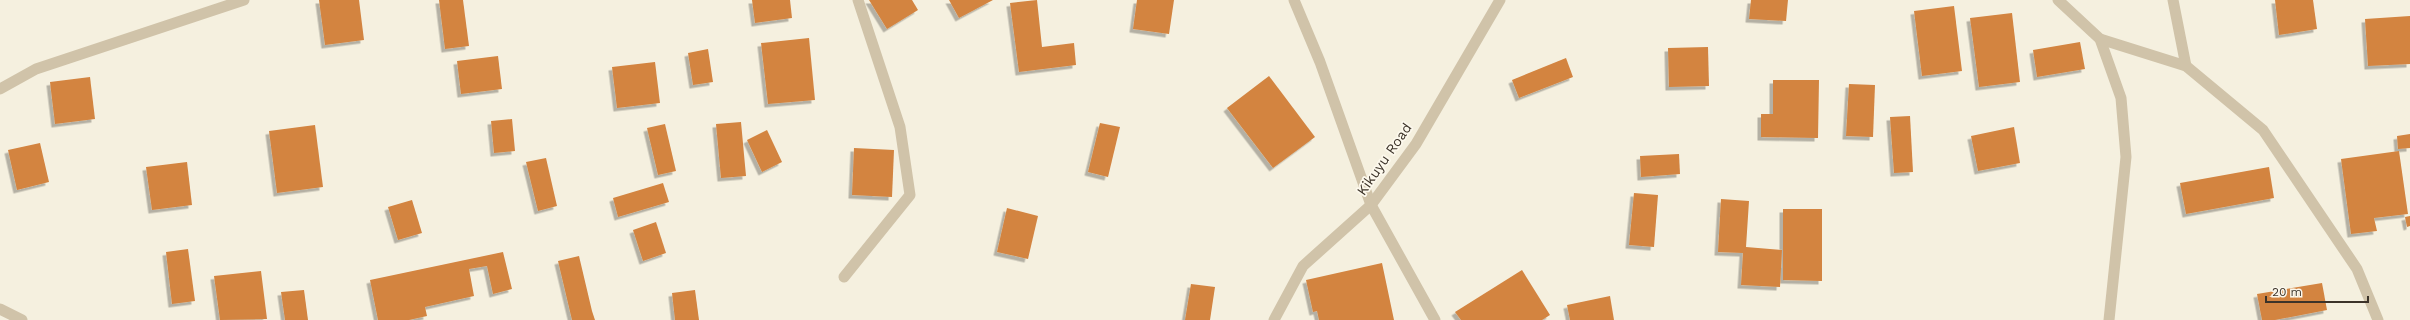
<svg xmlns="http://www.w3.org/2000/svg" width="2410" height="320" viewBox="0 0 2410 320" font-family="'Work Sans',sans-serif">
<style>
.building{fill:#d38440;filter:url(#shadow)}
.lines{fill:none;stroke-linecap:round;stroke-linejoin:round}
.minor{stroke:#d0c3a9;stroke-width:11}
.labels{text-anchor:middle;stroke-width:3.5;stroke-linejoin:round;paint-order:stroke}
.street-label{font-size:14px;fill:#3c3329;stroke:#fcf8ec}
</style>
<defs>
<filter id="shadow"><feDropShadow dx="-3.5" dy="3.5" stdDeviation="0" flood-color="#0004"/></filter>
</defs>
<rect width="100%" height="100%" fill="#f5f0df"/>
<!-- building -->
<g class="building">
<polygon points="319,0 359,0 364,40 325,45"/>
<polygon points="439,0 463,0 469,46 445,49"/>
<polygon points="752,0 790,0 792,18 755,23"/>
<polygon points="869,0 912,0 918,10 887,29"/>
<polygon points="949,0 993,0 959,18"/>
<polygon points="1037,0 1042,47 1074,43 1076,65 1019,72 1010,3"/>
<polygon points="1137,0 1174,0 1169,34 1133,29"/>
<polygon points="1751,0 1788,0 1786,21 1749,19"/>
<polygon points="2275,0 2313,0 2317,29 2279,35"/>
<polygon points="1954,6 1962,71 1922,76 1914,11"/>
<polygon points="2012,13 2020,82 1979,87 1970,18"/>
<polygon points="2410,16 2410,64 2368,66 2365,19"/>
<polygon points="809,38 815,100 768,104 761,43"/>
<polygon points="2080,42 2085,69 2037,77 2033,50"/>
<polygon points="1708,47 1709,86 1669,87 1668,48"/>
<polygon points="708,49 713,82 693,85 688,53"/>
<polygon points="498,56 502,89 461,94 457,61"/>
<polygon points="1566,58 1573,77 1519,98 1512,80"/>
<polygon points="655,62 660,103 617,108 612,67"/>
<polygon points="1269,76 1315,137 1273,168 1227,108"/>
<polygon points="90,77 95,119 55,124 50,82"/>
<polygon points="1773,80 1819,80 1818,138 1761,137 1761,114 1773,114"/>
<polygon points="1849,84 1875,85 1873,137 1846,136"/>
<polygon points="1910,116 1913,172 1894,173 1890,117"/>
<polygon points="512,119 515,151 494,153 491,121"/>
<polygon points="741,122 746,176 721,178 716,124"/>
<polygon points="1100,123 1120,127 1108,177 1088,172"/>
<polygon points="665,124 676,171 658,175 647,128"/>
<polygon points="315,125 323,187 277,193 269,131"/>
<polygon points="2014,127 2020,163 1978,171 1971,136"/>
<polygon points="767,130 782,162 762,172 747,140"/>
<polygon points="2410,134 2410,148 2398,149 2397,136"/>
<polygon points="40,143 49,182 17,190 8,150"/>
<polygon points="854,148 894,150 892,197 852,195"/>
<polygon points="2399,151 2408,214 2374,218 2377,231 2351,234 2341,159"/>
<polygon points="1679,154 1680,174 1641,177 1640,156"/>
<polygon points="546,158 557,206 538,211 526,162"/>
<polygon points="187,162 192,205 152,210 146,167"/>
<polygon points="2269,167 2274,198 2186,214 2180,183"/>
<polygon points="663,183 669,202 618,217 613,198"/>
<polygon points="1634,193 1658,195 1654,247 1629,245"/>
<polygon points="1721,199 1749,201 1746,247 1782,250 1780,287 1741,285 1743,253 1718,252"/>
<polygon points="412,200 422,233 398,240 388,207"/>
<polygon points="1007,208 1038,216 1028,259 997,252"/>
<polygon points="1783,209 1822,209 1822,281 1783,280"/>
<polygon points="2410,216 2410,226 2407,227 2405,217"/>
<polygon points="656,222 666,253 643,261 633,230"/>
<polygon points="188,249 195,301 172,304 166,252"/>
<polygon points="503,252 512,289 493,294 487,266 469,269 474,296 425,307 427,316 409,320 378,320 370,280"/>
<polygon points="579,256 592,311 595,320 572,320 558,261"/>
<polygon points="1382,263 1394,320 1319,320 1317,311 1313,312 1306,280"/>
<polygon points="1522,270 1550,315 1542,320 1461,320 1455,312"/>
<polygon points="261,271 267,319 220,320 214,276"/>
<polygon points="2322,283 2327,310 2275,320 2262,320 2257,294"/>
<polygon points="1191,284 1215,287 1210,320 1185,320"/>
<polygon points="304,290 308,320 285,320 281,292"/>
<polygon points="695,290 699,320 675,320 672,293"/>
<polygon points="1610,296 1614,320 1570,320 1567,305"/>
</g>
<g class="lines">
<!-- minor -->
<g class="minor">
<polyline points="1294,0 1320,62 1371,205 1435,320"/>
<polyline points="2058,0 2100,39 2121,98 2126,157 2109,320"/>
<polyline points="2173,0 2186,66"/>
<polyline points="2100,39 2186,66 2263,130 2357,269 2378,320"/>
<polyline points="0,89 36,69 244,0"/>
<polyline points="844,277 910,195 900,127 858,0"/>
<polyline points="0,309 22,320"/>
<polyline points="1274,320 1303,266 1371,205 1416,144 1500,0"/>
</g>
</g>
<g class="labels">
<!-- street labels -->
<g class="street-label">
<text transform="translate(1384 159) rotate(-55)" y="5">Kikuyu Road</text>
</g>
</g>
<!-- scale -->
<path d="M2266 296v6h102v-6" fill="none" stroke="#3c3329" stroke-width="2"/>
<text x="2272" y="296" font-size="12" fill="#3c3329" stroke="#fcf8ec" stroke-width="3" paint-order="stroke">20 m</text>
</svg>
